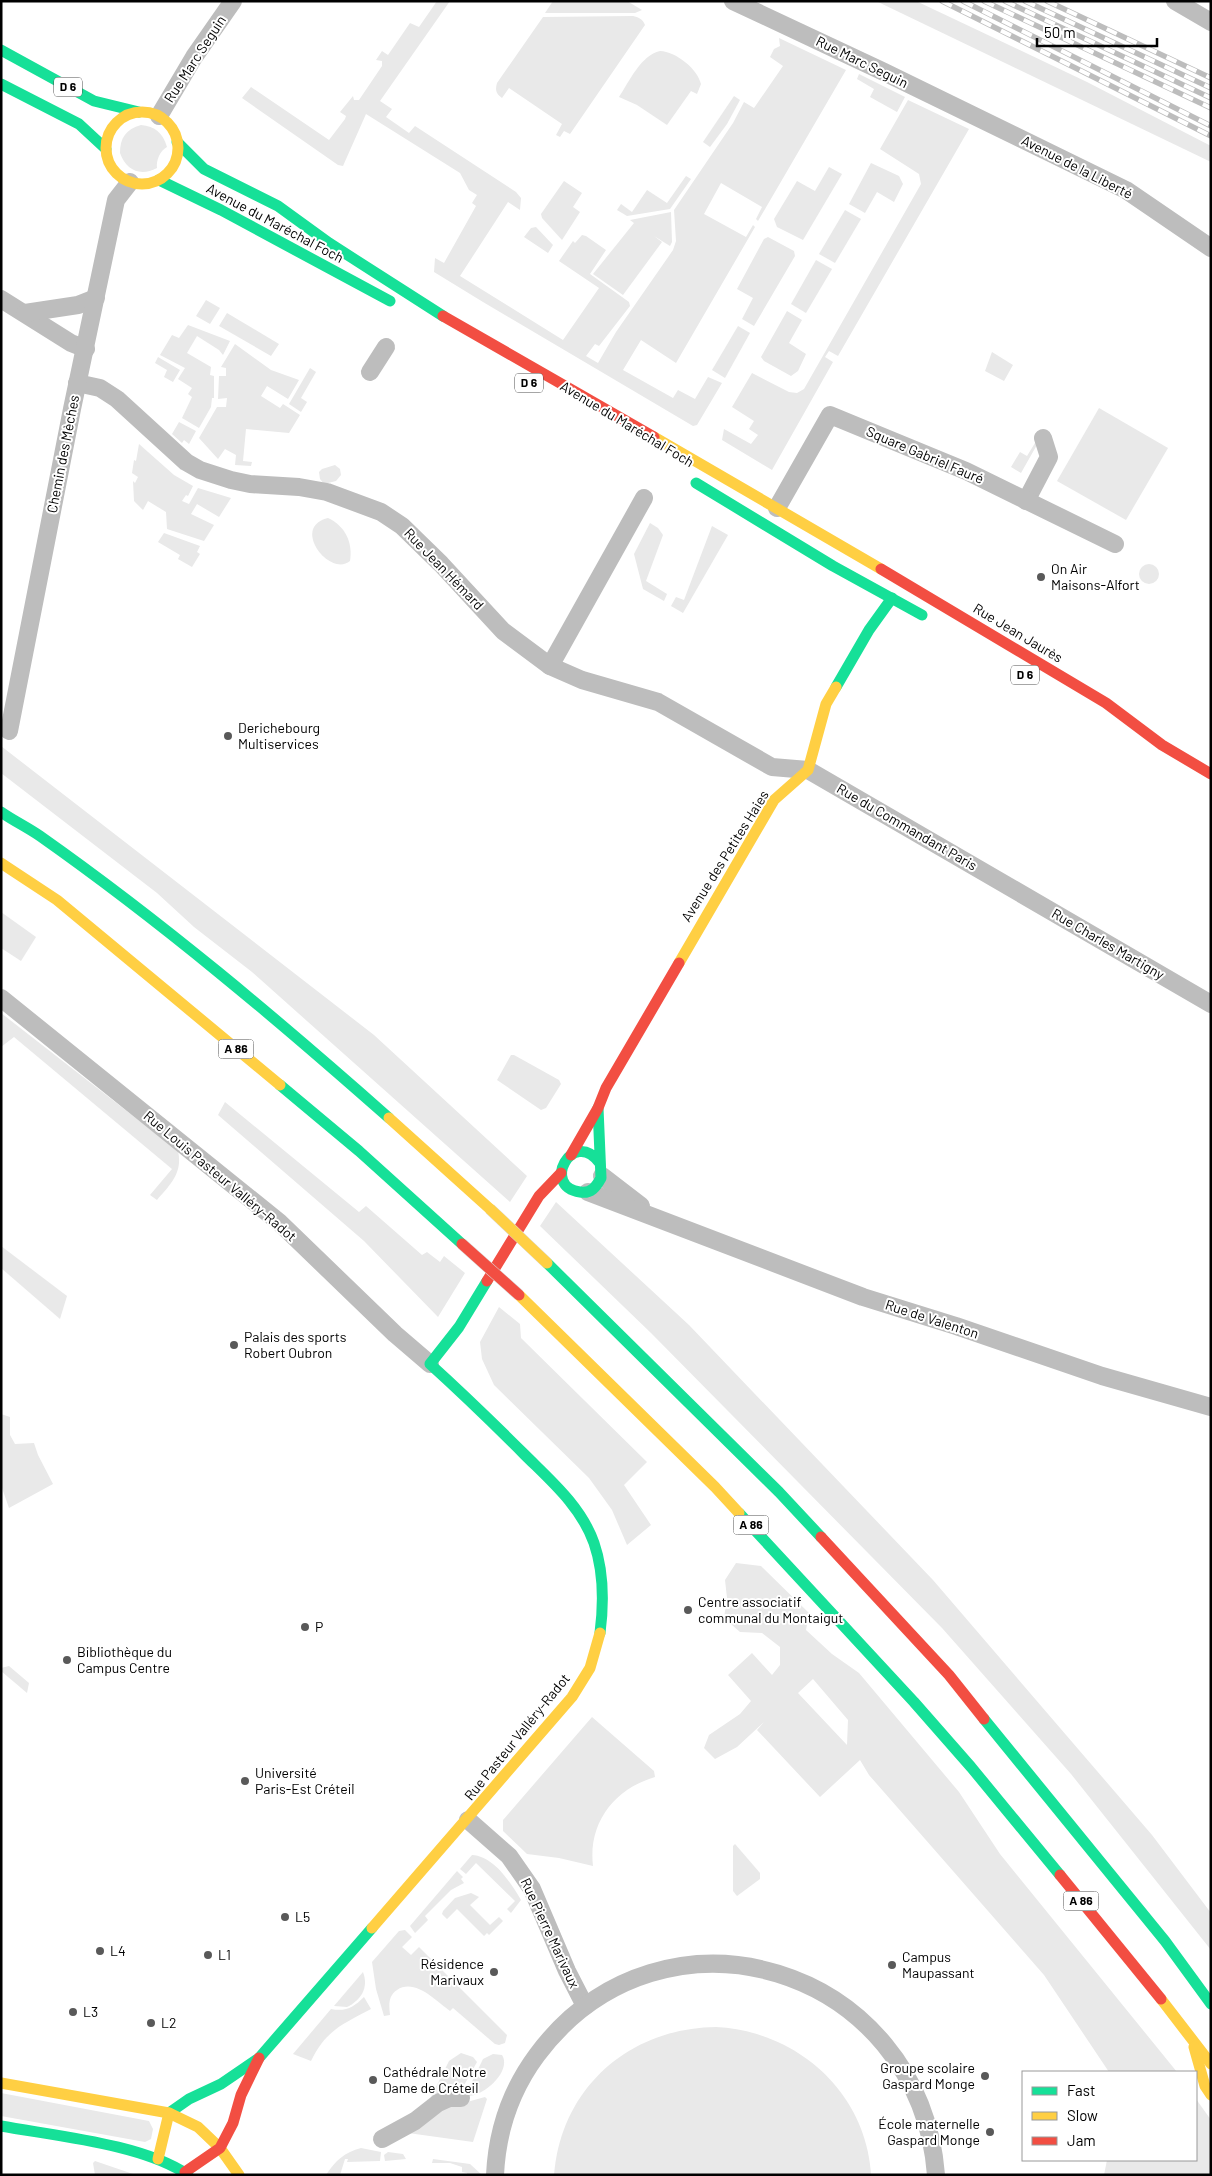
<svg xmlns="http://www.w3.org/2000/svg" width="1212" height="2176" viewBox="0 0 1212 2176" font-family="Barlow,sans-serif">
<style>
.green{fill:#e9e9e9;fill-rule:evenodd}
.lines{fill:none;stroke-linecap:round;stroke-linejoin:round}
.street{stroke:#bdbdbd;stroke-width:18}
.fast{stroke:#16e098;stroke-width:11}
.slow{stroke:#ffcf43;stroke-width:11}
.jam{stroke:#f24e42;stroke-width:11}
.rail-casing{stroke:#bdbdbd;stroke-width:5.5}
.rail{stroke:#fff;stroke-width:4;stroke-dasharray:11;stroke-linecap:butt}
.slow-bridge-casing{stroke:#dbdbdb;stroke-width:12;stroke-linecap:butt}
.jam-bridge-casing{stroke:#dbdbdb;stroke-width:12;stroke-linecap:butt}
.slow-bridge{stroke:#ffcf43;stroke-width:11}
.jam-bridge{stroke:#f24e42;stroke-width:11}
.poi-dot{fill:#595959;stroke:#fff;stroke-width:2}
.labels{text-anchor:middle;stroke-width:4;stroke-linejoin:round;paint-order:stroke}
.shield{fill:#fff;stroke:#4c4c4c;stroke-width:1}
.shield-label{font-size:12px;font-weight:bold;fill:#000}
.street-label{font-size:14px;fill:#000;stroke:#fff}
.poi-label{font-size:14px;fill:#000;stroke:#fff;text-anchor:start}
</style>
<rect width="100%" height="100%" fill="#fff"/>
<!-- green -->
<g class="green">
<polygon points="437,1 450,1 380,101 392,109 386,117 409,133 415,126 516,192 521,198 520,210 508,202 460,276 563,340 599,288 559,261 573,241 575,243 582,235 586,236 606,250 590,274 629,302 630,306 599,346 595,344 586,356 598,363 616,332 673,250 676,241 674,210 733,123 744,102 754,108 783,66 770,57 774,49 780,46 779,38 846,70 758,221 756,219 762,207 721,183 704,214 746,237 753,225 755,227 676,363 641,340 623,370 673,398 678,390 695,399 708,377 722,383 697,425 693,426 483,302 434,272 435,258 444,263 476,206 472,203 477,195 469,190 460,173 366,114 343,166 338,165 242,98 251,87 329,140 345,119 346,116 340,112 353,96 354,100 359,100 382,66 382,61 376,60 382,51 388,55 410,23 419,27"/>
<polygon points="553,1 627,1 642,10 635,13 545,13"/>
<polygon points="876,1 916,1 1087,82 1211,146 1211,162"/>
<path d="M633 16C638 17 643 19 645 25L570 134 564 131 560 137 556 135 562 124 509 88 502 98C496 94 495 90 497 83L543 17Z"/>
<path d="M660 51C676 52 697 68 701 84L697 94 691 91 667 125 637 105 619 97C629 82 641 55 660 51Z"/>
<polygon points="859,74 905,97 897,112 870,97 874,89 857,79"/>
<polygon points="734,96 740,100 727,124 710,147 703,142"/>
<polygon points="908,100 969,129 838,356 829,351 825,357 833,362 772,470 722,440 724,429 751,444 758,435 749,429 754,421 732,407 752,373 789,392 797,393 804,389 917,191 921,184 919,174 880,149"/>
<path d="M141 125C155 126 163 133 167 147 160 151 156 160 157 168 140 177 126 170 120 153 120 138 126 129 141 125Z"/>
<polygon points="871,163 899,176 903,184 894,202 877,192 865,213 849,204"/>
<polygon points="829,167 842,174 803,240 777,227 774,219 797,181 815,191"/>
<polygon points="686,176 691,179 670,209 627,216 617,210 621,204 632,212 647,190 667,203"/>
<polygon points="564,181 582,193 573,207 580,212 562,240 542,218 541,214"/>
<polygon points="845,210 861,219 835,263 819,254"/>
<polygon points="671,212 672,242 670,246 654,236 662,242 623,295 593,274 634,223 630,220"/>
<polygon points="536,227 553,245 548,253 524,237 531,228"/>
<polygon points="768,237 794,251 795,256 754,326 742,319 753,298 737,289 764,239"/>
<polygon points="816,260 832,269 806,313 791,304"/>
<polygon points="206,300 220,308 210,324 196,316"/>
<polygon points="787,311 802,320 789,343 806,354 798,371 791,376 764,361 761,357"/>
<polygon points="227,313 279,344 271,356 219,326"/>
<polygon points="188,325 230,341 223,355 219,350 197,336 187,353 211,367 210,375 214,376 214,398 212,398 211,407 199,428 182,418 192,397 188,394 192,388 178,379 185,368 160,355 172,335 179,338"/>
<polygon points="738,326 750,333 725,378 712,370"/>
<polygon points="235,344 271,370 299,380 288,399 267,386 261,396 280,408 283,404 300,415 289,433 246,429 243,461 252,462 251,466 235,465 236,455 225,449 218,459 199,438 217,407 226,407 227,398 218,399 219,376 226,376 226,368 221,367"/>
<polygon points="992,352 1013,365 1004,381 985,371"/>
<polygon points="158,357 180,370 173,382 164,377 167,370 155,363"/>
<polygon points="310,368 316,372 301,398 307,402 301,412 289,404"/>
<polygon points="1099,408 1168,448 1126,520 1057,481"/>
<polygon points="179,422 196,431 189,444 184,440 182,443 172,434"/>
<polygon points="1035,443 1038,443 1021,473 1011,467 1020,452 1027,456"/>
<polygon points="139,444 174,475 193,486 188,496 186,495 182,501 189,504 198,488 231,498 219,517 197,504 191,514 214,525 204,541 167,529 166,512 148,501 143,510 134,501 133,481 135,483 138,477 132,473 134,460 136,461"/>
<polygon points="335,465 340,469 341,475 336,481 324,484 320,479 319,472 322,469"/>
<path d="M328 518C345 526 353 542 350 561 330 578 290 527 328 518Z"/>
<polygon points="650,523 658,528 663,535 646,581 667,594 664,601 643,589 634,554"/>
<polygon points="712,526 728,535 683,613 671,606 676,597 684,600"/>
<polygon points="164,533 200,546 197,552 200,554 192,567 178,559 180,555 158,542"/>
<circle cx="1149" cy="574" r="10"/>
<polygon points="1,746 374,1035 527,1176 510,1202 252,972 194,927 157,893 1,773"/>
<polygon points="1,912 36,937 21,961 1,948"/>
<path d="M1 1013 178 1151C183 1173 170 1185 157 1200L150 1195 172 1169 14 1037 1 1047Z"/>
<polygon points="511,1055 514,1055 559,1080 561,1084 546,1108 541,1110 497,1080"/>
<polygon points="225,1102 359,1212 366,1206 422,1255 427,1252 440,1262 444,1256 465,1273 438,1317 364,1241 218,1115"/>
<polygon points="556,1202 689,1325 933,1580 1152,1835 1211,1913 1211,1950 1071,1774 942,1628 651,1333 540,1226"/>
<polygon points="1,1246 67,1296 60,1319 1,1268"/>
<polygon points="499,1307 520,1324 521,1338 647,1462 624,1485 651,1525 627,1545 612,1510 589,1478 494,1385 482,1359 480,1342"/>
<polygon points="1,1414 10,1417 10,1435 15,1444 34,1443 38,1455 53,1484 9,1508 1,1485"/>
<path d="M736 1563 761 1566 809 1613 806 1630 832 1654 859 1673 959 1792 1000 1854 1177 2072H1109L1044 1975 869 1775 860 1760 820 1797 757 1730 764 1722 737 1747 715 1759 704 1748 709 1735 740 1714 751 1701 728 1675 752 1653 772 1675 780 1665V1647L762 1633 740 1632 724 1618 727 1598 725 1580ZM813 1679 848 1720 847 1745 798 1693Z"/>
<polygon points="9,1666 29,1683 27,1693 1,1671 1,1668"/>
<path d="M592 1717 654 1771 655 1777C614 1789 588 1823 593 1866L559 1858 527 1854 503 1831V1820Z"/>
<polygon points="735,1844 760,1873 760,1879 737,1896 733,1891 733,1846"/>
<path d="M472 1855C494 1856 511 1883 521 1900L511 1913 507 1909 515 1901 476 1863 466 1874 460 1869Z"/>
<polygon points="457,1871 463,1877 461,1879 464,1883 451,1890 425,1916 428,1920 415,1933 410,1926"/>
<polygon points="471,1893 479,1897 470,1905 490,1925 499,1917 503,1921 489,1935 487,1933 484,1936 457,1909 447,1919 442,1914 443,1911 455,1898"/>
<path d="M405 1930 412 1937 402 1947 411 1955 419 1947 507 2035 505 2043 499 2045 495 2044 453 2008 450 2011C436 2001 415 1978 397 1990 388 1996 389 2005 390 2015L384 2016 376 1989 372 1962 399 1931Z"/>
<path d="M363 1972C369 1988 361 2000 347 2007L334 2006Z"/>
<path d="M364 1997 371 2009C343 2024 326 2030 311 2061L293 2054 331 2009C346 2012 354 2007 364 1997Z"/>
<path d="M716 2027C797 2031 866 2092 871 2175H554C561 2087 630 2028 716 2027Z"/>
<polygon points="461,2053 473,2057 477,2062 462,2089 430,2099 449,2061"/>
<path d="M493 2054 502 2055C512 2071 484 2096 468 2096L467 2092 483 2059Z"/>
<polygon points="1,2093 149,2121 153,2129 151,2139 145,2142 1,2116"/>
<polygon points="485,2097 487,2099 473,2142 408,2133 445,2105 467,2102"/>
<polygon points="1196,2099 1211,2120 1211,2175 1104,2175 1107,2160 1196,2160"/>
<path d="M361 2148 381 2152 380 2161 347 2162 348 2159H345L340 2175H326C335 2161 345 2152 361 2148Z"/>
<polygon points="388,2152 403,2154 406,2159 385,2161 384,2155"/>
<polygon points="433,2159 470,2164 482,2175 467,2175 467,2173 462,2172 462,2167 450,2163 432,2163"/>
<polygon points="95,2161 136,2175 95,2175 93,2163"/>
</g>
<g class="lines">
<!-- street -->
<g class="street">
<polyline points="733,1 882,71 1126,190 1211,248"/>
<polyline points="1175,1 1211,22"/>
<polyline points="159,116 194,57 233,1"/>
<polyline points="1,299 71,343 86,349"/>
<polyline points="25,313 78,305 96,298"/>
<polyline points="370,372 386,347"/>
<polyline points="77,383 100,388 117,399 186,462 200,470 231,480 250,484 299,487 327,492 381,512 402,526 441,564 503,631 550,666 582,680 658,702 772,767 808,770 1211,1004"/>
<polyline points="1026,501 1049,457 1043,438"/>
<polyline points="777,508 830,415 966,471 1115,544"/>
<polyline points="550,666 644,498"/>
<polyline points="9,731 72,409 116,200 130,182"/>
<polyline points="1,998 279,1222 395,1334 430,1364"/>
<polyline points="602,1176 641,1206"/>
<polyline points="588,1192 863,1297 956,1326 1102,1376 1211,1407"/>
<polyline points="468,1820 509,1856 532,1889 567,1971 585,2006"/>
<polyline points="382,2139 415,2121 438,2103 449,2098 461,2098"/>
<path d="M495 2175C497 2132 511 2090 537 2055 663 1886 920 1967 936 2175"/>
</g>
<!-- fast -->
<g class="fast">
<polyline points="1,50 94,101 139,112"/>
<polyline points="1,84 79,124 106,149"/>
<polyline points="177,142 204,169 278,206 329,243 443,316"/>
<polyline points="159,180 221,210 390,301"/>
<polyline points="696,483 833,566 922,615"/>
<polyline points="836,687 869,630 892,598"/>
<path d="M1 812C14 821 27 827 40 836 162 922 277 1019 389 1118"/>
<polyline points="280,1085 359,1151 462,1244"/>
<path d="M598 1108 601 1178C596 1187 591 1194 580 1192 541 1187 572 1128 599 1162"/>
<polyline points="547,1263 779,1492 821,1537"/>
<path d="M487 1281 459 1327 430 1364C462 1393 493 1423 524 1454 550 1480 581 1506 594 1543 604 1572 604 1602 600 1633"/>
<polyline points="739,1513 914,1702 971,1767 1060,1875"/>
<polyline points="984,1719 1165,1941 1211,2004"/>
<polyline points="169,2113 189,2099 221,2084 259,2058 372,1928"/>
<path d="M1 2126C55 2136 143 2144 188 2175"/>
</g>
<!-- slow -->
<g class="slow">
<circle cx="142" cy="148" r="36"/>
<polyline points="654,437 881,569"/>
<polyline points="1,863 57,900 280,1085"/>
<polyline points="679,963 774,800 808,770 826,704 836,687"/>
<polyline points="389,1118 490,1209"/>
<polyline points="519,1295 715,1487 739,1513"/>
<polyline points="372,1928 572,1697 590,1668 600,1633"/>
<polyline points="1161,1999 1211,2064"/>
<polyline points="1194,2047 1205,2086 1211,2095"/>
<polyline points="1,2083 169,2113 198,2127 220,2148 239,2175"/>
<polyline points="158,2159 169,2113"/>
</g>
<!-- jam -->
<g class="jam">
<polyline points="443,316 654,437"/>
<polyline points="881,569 1106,703 1162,745 1211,774"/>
<polyline points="571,1155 598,1108 606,1088 679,963"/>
<polyline points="487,1281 539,1196 561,1173"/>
<polyline points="821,1537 949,1675 984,1719"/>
<polyline points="1060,1875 1161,1999"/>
<polyline points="185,2172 220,2148 233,2123 241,2095 259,2058"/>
</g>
<defs>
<g id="rail">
<polyline points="942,1 1211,136"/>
<polyline points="963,1 1211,126"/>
<polyline points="984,1 1211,108"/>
<polyline points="1005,1 1211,98"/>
<polyline points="1025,1 1211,88"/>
<polyline points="1047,1 1211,78"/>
</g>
</defs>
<!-- rail casing -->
<use href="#rail" class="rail-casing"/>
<!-- rail -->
<use href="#rail" class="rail"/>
<defs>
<polyline id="slow-bridge" points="490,1209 547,1263"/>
<polyline id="jam-bridge" points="462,1244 519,1295"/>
</defs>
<!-- slow-bridge casing -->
<use href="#slow-bridge" class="slow-bridge-casing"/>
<!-- jam-bridge casing -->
<use href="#jam-bridge" class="jam-bridge-casing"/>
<!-- slow-bridge -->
<use href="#slow-bridge" class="slow-bridge"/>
<!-- jam-bridge -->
<use href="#jam-bridge" class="jam-bridge"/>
</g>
<!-- markers -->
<g class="poi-dot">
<circle cx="1041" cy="577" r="5"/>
<circle cx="228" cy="736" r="5"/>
<circle cx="234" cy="1345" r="5"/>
<circle cx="688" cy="1610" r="5"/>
<circle cx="305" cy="1627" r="5"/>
<circle cx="67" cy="1660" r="5"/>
<circle cx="245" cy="1781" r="5"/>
<circle cx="285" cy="1917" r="5"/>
<circle cx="100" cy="1951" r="5"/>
<circle cx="208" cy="1955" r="5"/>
<circle cx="892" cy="1965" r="5"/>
<circle cx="494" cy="1972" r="5"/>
<circle cx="73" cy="2012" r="5"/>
<circle cx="151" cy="2023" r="5"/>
<circle cx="985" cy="2076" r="5"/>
<circle cx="373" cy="2080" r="5"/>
<circle cx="990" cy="2132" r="5"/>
</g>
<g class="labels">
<!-- shield labels -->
<g class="shield">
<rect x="54" y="77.5" width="28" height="19" rx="4"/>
<rect x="515" y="373.5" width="28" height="19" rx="4"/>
<rect x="1011" y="665.5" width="28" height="19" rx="4"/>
<rect x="218.5" y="1039.5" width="35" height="19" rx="4"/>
<rect x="733.5" y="1515.5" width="35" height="19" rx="4"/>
<rect x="1063.5" y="1891.5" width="35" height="19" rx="4"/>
</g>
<g class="shield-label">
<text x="68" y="91">D 6</text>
<text x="529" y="387">D 6</text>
<text x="1025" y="679">D 6</text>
<text x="236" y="1053">A 86</text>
<text x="751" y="1529">A 86</text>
<text x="1081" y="1905">A 86</text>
</g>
<!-- street labels -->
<g class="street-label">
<text transform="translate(195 59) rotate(-57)" y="5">Rue Marc Seguin</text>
<text transform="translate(862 62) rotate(26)" y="5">Rue Marc Seguin</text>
<text transform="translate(1077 167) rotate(27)" y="5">Avenue de la Liberté</text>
<text transform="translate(275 223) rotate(28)" y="5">Avenue du Maréchal Foch</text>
<text transform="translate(627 424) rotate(31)" y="5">Avenue du Maréchal Foch</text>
<text transform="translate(63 454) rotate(-79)" y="5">Chemin des Mèches</text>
<text transform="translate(925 455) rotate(23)" y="5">Square Gabriel Fauré</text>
<text transform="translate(444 569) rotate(46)" y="5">Rue Jean Hémard</text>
<text transform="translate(1018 633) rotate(31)" y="5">Rue Jean Jaurès</text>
<text transform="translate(907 827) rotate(30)" y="5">Rue du Commandant Paris</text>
<text transform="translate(725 856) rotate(-58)" y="5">Avenue des Petites Haies</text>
<text transform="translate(1108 944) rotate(30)" y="5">Rue Charles Martigny</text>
<text transform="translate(220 1176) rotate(40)" y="5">Rue Louis Pasteur Valléry-Radot</text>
<text transform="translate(932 1319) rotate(18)" y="5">Rue de Valenton</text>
<text transform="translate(517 1737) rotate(-51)" y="5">Rue Pasteur Valléry-Radot</text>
<text transform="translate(550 1933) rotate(65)" y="5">Rue Pierre Marivaux</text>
</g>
<!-- poi labels -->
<g class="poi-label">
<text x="1051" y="574">On Air<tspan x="1051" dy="16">Maisons-Alfort</tspan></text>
<text x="238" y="733">Derichebourg<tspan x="238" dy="16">Multiservices</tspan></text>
<text x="244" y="1342">Palais des sports<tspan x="244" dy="16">Robert Oubron</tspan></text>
<text x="698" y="1607">Centre associatif<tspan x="698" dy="16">communal du Montaigut</tspan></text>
<text x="315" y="1632">P</text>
<text x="77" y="1657">Bibliothèque du<tspan x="77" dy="16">Campus Centre</tspan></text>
<text x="255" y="1778">Université<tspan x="255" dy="16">Paris-Est Créteil</tspan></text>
<text x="295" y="1922">L5</text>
<text x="110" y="1956">L4</text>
<text x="218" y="1960">L1</text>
<text x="902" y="1962">Campus<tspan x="902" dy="16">Maupassant</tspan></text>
<text x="484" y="1969" text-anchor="end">Résidence<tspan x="484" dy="16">Marivaux</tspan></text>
<text x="83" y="2017">L3</text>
<text x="161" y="2028">L2</text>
<text x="975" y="2073" text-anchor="end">Groupe scolaire<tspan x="975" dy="16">Gaspard Monge</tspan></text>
<text x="383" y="2077">Cathédrale Notre<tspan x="383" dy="16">Dame de Créteil</tspan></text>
<text x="980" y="2129" text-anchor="end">École maternelle<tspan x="980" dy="16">Gaspard Monge</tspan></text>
</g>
</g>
<!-- border -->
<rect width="1212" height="2176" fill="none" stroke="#000000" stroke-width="5"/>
<!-- legend -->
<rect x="1022" y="2071" width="175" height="90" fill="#ffffff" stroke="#999999"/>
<rect x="1032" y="2087" width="25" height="8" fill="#16e098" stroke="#999999"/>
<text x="1067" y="2096" font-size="15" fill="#000000">Fast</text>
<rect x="1032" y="2112" width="25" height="8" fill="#ffcf43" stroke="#999999"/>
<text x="1067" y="2121" font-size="15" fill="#000000">Slow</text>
<rect x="1032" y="2137" width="25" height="8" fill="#f24e42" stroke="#999999"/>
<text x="1067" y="2146" font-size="15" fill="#000000">Jam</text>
<!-- scale -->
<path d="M1037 38v8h120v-8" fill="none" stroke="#000000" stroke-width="2.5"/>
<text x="1044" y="38" font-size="15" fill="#000000" stroke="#ffffff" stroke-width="4" paint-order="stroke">50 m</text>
</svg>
